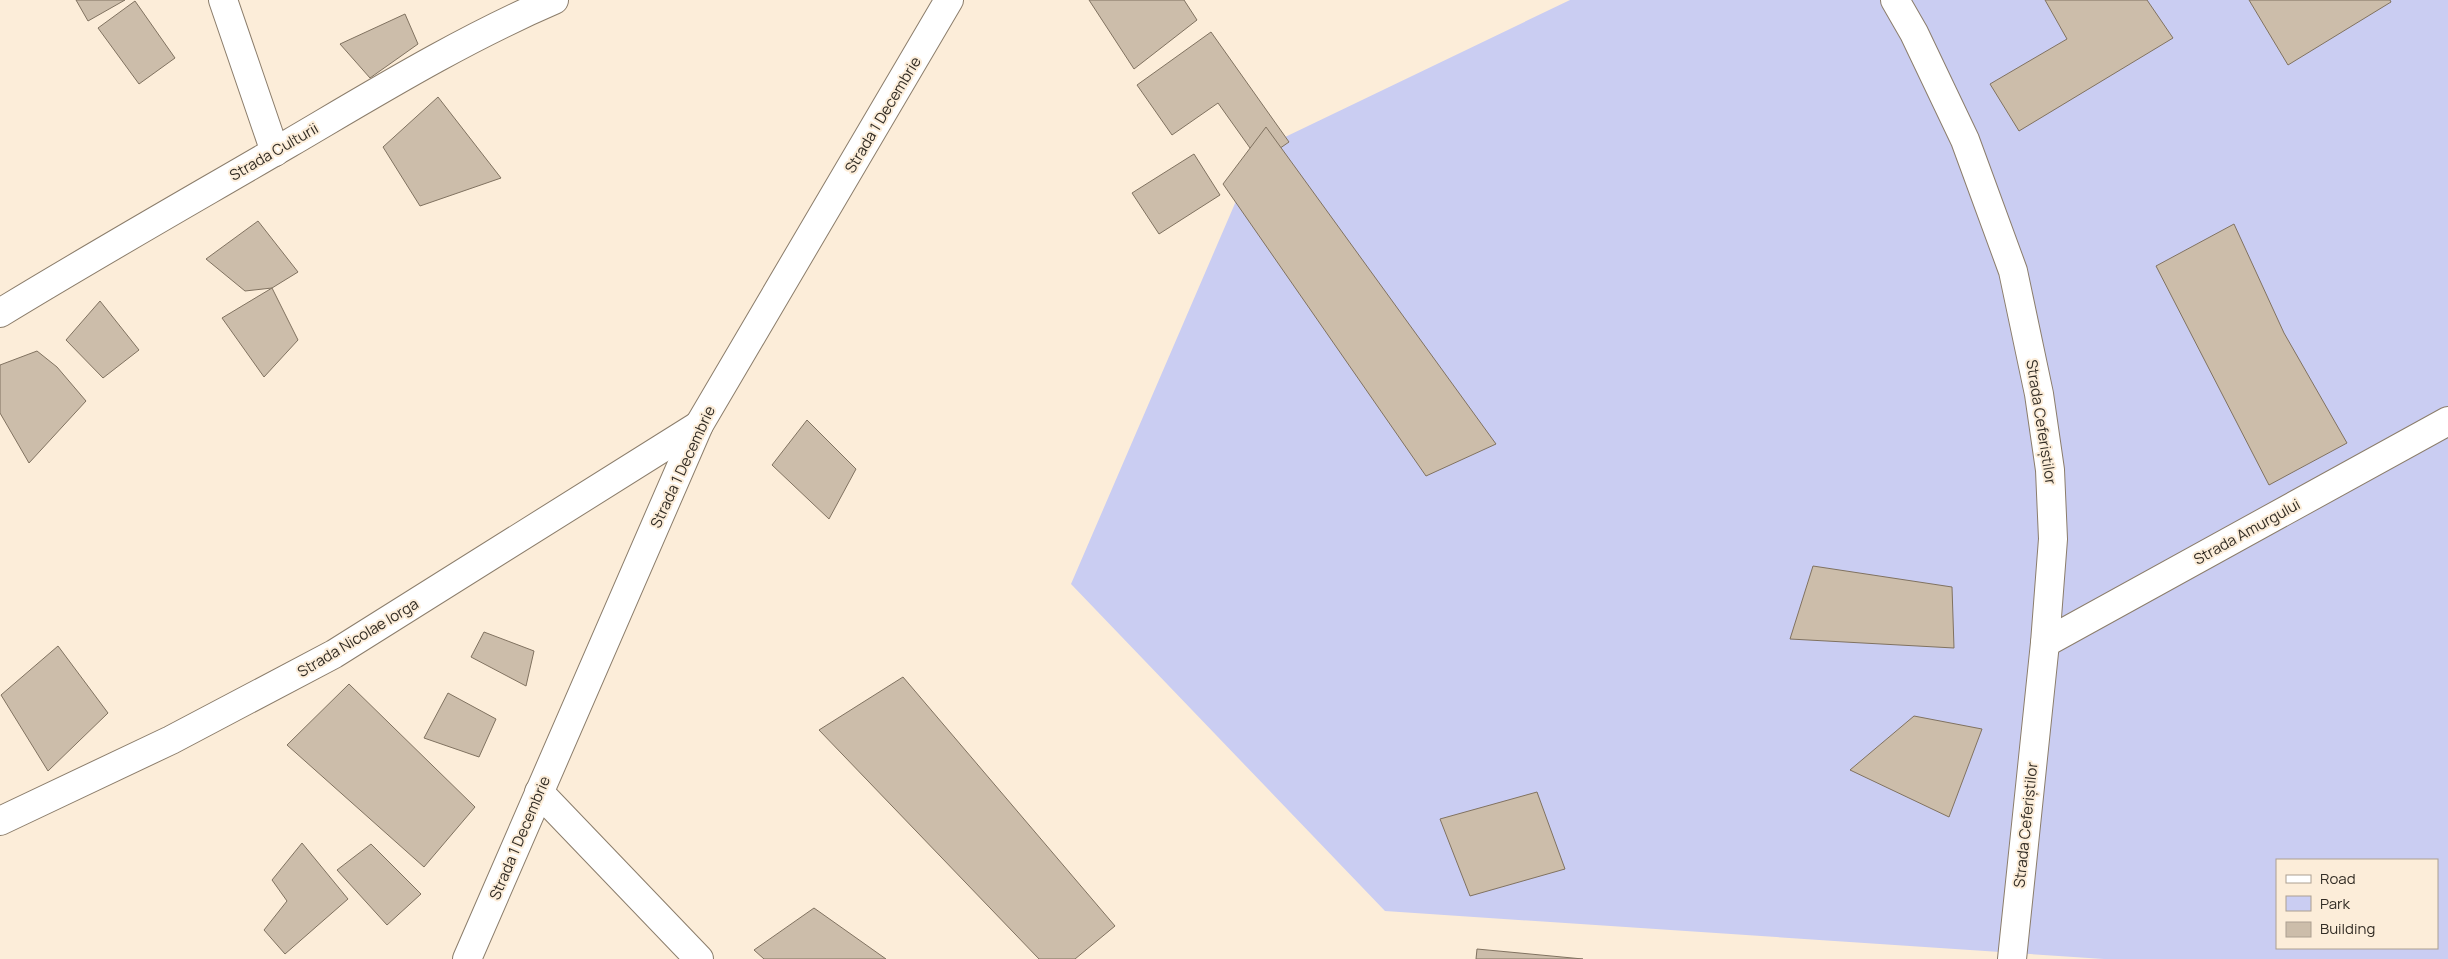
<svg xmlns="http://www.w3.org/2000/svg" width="2448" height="959" viewBox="0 0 2448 959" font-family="Manrope,sans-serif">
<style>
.green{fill:#cacdf2;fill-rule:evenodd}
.building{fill:#ccbdaa;stroke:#807260}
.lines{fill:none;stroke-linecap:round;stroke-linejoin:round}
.minor-casing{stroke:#8b7d6b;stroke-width:30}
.tertiary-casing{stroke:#8b7d6b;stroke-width:30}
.minor{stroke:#fff;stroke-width:28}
.tertiary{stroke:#fff;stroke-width:28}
.labels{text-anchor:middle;stroke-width:4;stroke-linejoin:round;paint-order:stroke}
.street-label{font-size:15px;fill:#332d25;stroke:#fcedd9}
</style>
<rect width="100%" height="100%" fill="#fcedd9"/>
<!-- green -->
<path class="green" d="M1570 0H2448V959H2104L1385 911 1071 584 1258 150ZM2277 860H2437V948H2277Z"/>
<!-- building -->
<g class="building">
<polygon points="76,0 125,0 88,21"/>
<polygon points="1089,0 1184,0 1197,20 1134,69"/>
<polygon points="2045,0 2147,0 2173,38 2019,131 1990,84 2067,39"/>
<polygon points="2249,0 2390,0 2391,2 2288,65"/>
<polygon points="135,1 175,58 139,84 98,28"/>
<polygon points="405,14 418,44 370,78 340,44"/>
<polygon points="1211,32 1289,142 1260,162 1218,103 1172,135 1137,85"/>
<polygon points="438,97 501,178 420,206 383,147"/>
<polygon points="1266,127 1496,444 1426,476 1223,184"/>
<polygon points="1194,154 1220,195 1159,234 1132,193"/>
<polygon points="258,221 298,272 272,288 245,291 206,259"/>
<polygon points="2234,224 2284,333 2347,443 2269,485 2156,266"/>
<polygon points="272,288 298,340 264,377 222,318"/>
<polygon points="100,301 139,350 103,378 66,340"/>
<polygon points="37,351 57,367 86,401 29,463 0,413 0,365"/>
<polygon points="807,420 856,469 829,519 772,465"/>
<polygon points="1813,566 1952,587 1954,648 1790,639"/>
<polygon points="484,632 534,651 526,686 471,657"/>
<polygon points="58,646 108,713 48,771 1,695"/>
<polygon points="903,677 1115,926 1075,959 1039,959 819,730"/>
<polygon points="349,684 475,807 424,867 287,745"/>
<polygon points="448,693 496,719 479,757 424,738"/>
<polygon points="1914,716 1982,729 1949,817 1850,770"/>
<polygon points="1537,792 1565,869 1470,896 1440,819"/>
<polygon points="302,843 348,899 285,954 264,930 287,901 272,880"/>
<polygon points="371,844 421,894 387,925 337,870"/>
<polygon points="814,908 886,959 764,959 754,950"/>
<polygon points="1477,949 1583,959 1476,959"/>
</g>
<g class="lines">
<defs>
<g id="minor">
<polyline points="223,0 275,152"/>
<path d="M0 313C95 255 192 200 288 144 375 93 461 40 554 0"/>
<polyline points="2045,643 2448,421"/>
<polyline points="539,792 699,959"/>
<polyline points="0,821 171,740 334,654 699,425"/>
<polyline points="467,959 699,425 949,0"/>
</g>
<polyline id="tertiary" points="1895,0 1914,33 1965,140 2013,271 2039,394 2050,470 2053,539 2045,643 2012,959"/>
</defs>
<!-- minor casing -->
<use href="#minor" class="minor-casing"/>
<!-- tertiary casing -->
<use href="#tertiary" class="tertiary-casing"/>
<!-- minor -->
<use href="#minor" class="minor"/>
<!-- tertiary -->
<use href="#tertiary" class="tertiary"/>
</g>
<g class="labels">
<!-- street labels -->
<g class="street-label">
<text transform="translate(883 115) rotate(-59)" y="5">Strada 1 Decembrie</text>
<text transform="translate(274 152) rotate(-30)" y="5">Strada Culturii</text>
<text transform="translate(2041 422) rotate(81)" y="5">Strada Ceferiștilor</text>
<text transform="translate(683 467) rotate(-65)" y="5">Strada 1 Decembrie</text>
<text transform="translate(2247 532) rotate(-29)" y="5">Strada Amurgului</text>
<text transform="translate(358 638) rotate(-31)" y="5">Strada Nicolae Iorga</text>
<text transform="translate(2026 825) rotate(-84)" y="5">Strada Ceferiștilor</text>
<text transform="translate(520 838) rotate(-67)" y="5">Strada 1 Decembrie</text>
</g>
</g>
<!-- legend -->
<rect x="2276" y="859" width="162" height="90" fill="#fcedd9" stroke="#aca091"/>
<rect x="2286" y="875" width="25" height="8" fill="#ffffff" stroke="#aca091"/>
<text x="2320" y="884" font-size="15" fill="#332d25">Road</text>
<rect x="2286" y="896" width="25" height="15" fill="#cacdf2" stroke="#aca091"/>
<text x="2320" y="909" font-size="15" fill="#332d25">Park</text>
<rect x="2286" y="922" width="25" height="15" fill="#ccbdaa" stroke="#aca091"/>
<text x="2320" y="934" font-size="15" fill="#332d25">Building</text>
</svg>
